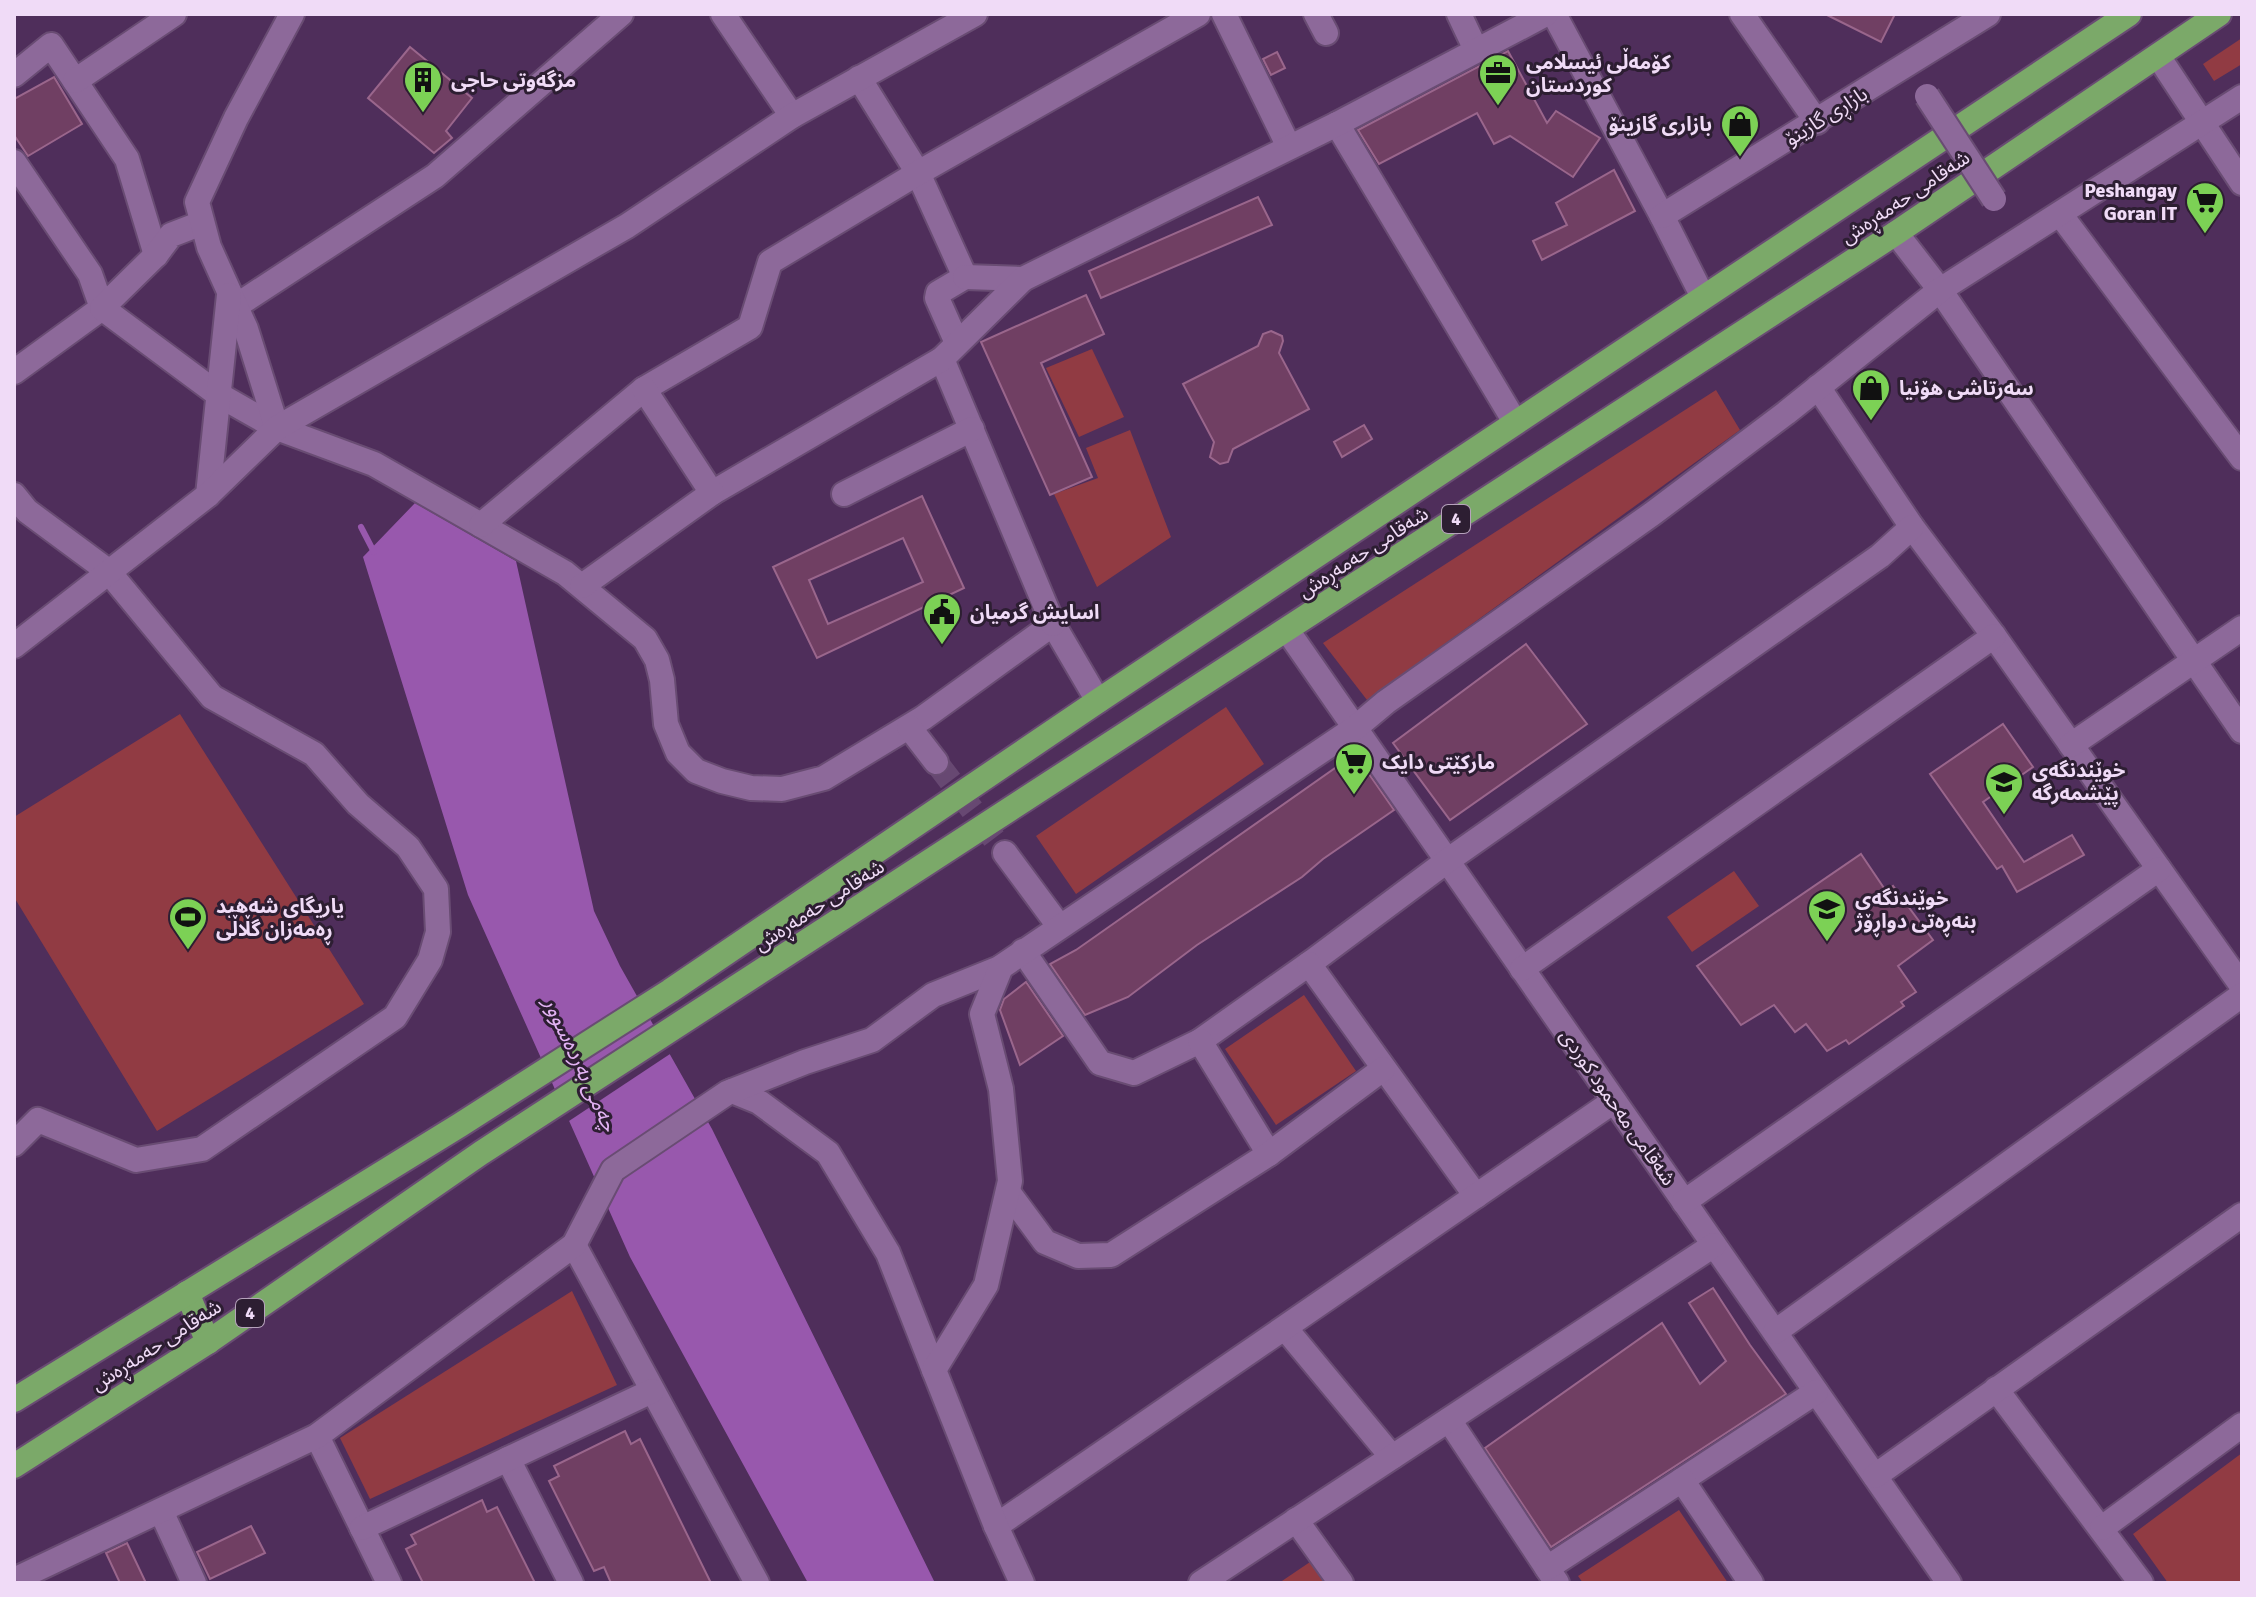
<svg xmlns="http://www.w3.org/2000/svg" width="2256" height="1597" viewBox="0 0 2256 1597" font-family="Signika,'Noto Sans Arabic',sans-serif">
<style>
.green{fill:#913b43}
.water{fill:#9858ad}
.pier{fill:#4f2e5b}
.lines{fill:none;stroke-linecap:round;stroke-linejoin:round}
.stream{stroke:#9858ad;stroke-width:6}
.building{fill:#703f63;stroke:#9a668c;stroke-width:2;fill-rule:evenodd}
.minor-tunnel{stroke:#674872;stroke-width:24;stroke-dasharray:24 12;stroke-linecap:butt}
.minor-casing{stroke:#694c73;stroke-width:28}
.highway-casing{stroke:#694c73;stroke-width:28}
.minor{stroke:#8d699a;stroke-width:24}
.highway{stroke:#7ba969;stroke-width:24}
.minor-bridge-casing{stroke:#694c73;stroke-width:28;stroke-linecap:butt}
.minor-bridge{stroke:#8d699a;stroke-width:24}
.labels{text-anchor:middle;stroke-width:6;stroke-linejoin:round;paint-order:stroke}
.shield{fill:#2d1e32;stroke:#b6a2bc;stroke-width:2}
.shield-label{font-size:18px;font-weight:bold;fill:#f0dbf7}
.poi-label{font-size:20px;font-weight:bold;fill:#f0dbf7;stroke:#2d1e32;text-anchor:start}
.street-label{font-size:20px;fill:#f0dbf7;stroke:#2d1e32}
.water-label{font-size:22px;font-style:italic;fill:#e2b2f3;stroke:#2d1e32}
</style>
<rect width="100%" height="100%" fill="#4f2e5b"/>
<!-- green -->
<g class="green">
<polygon points="2242,38 2242,64 2214,81 2203,64"/>
<polygon points="1092,349 1124,417 1079,437 1046,368"/>
<polygon points="1716,390 1740,430 1367,700 1323,643"/>
<polygon points="1130,430 1171,537 1097,587 1054,494 1098,478 1086,448"/>
<polygon points="1226,707 1264,764 1076,894 1036,836"/>
<polygon points="180,714 364,1004 157,1131 14,897 14,817"/>
<polygon points="1734,871 1759,906 1692,952 1667,917"/>
<polygon points="1304,995 1356,1071 1276,1125 1225,1049"/>
<polygon points="572,1291 617,1385 370,1499 340,1438"/>
<polygon points="2242,1453 2242,1583 2168,1583 2133,1534"/>
<polygon points="1679,1510 1728,1583 1583,1583 1578,1576"/>
<polygon points="1310,1562 1324,1583 1279,1583"/>
</g>
<!-- water -->
<polygon class="water" points="415,503 516,561 594,911 620,966 712,1129 935,1583 808,1583 630,1257 468,895 363,557"/>
<!-- pier -->
<polygon class="pier" points="657,1023 673,1052 566,1123 553,1093"/>
<g class="lines">
<!-- stream -->
<polyline class="stream" points="361,527 374,552"/>
</g>
<!-- building -->
<g class="building">
<polygon points="1825,14 1895,14 1881,42"/>
<polygon points="410,47 472,98 446,131 452,138 434,153 368,98"/>
<polygon points="1508,51 1547,123 1556,111 1600,138 1573,177 1510,136 1494,144 1477,113 1379,164 1358,130"/>
<polygon points="1277,52 1285,68 1271,75 1263,59"/>
<polygon points="54,77 82,124 28,156 14,135 14,99"/>
<polygon points="1614,170 1635,211 1542,260 1533,241 1567,225 1556,203"/>
<polygon points="1258,197 1272,225 1101,298 1089,271"/>
<polygon points="1086,295 1104,334 1041,363 1092,477 1050,495 981,342"/>
<polygon points="1271,331 1282,336 1283,341 1279,353 1309,409 1233,449 1228,462 1220,464 1210,457 1214,442 1183,384 1258,346 1263,334"/>
<polygon points="1364,425 1372,439 1342,457 1334,442"/>
<path d="M922 496 964 588 817 658 773 567ZM903 538 923 582 828 624 809 580Z"/>
<polygon points="1526,644 1587,724 1450,820 1393,743"/>
<polygon points="2003,724 2033,767 1983,802 2024,862 2072,835 2084,855 2017,892 2002,866 1997,869 1930,774"/>
<polygon points="1355,754 1394,810 1323,859 1302,877 1197,945 1128,997 1085,1015 1050,964 1076,950"/>
<polygon points="1861,854 1886,891 1893,886 1933,940 1898,966 1916,992 1901,1002 1904,1006 1849,1044 1846,1040 1827,1051 1806,1024 1795,1032 1774,1005 1741,1025 1697,966"/>
<polygon points="1026,982 1063,1036 1020,1065 1000,1010 1004,999"/>
<polygon points="1713,1288 1750,1345 1786,1394 1551,1547 1485,1448 1662,1323 1700,1384 1726,1361 1689,1303"/>
<polygon points="625,1431 631,1444 640,1439 711,1583 611,1583 604,1567 594,1571 549,1481 559,1476 554,1466"/>
<polygon points="482,1500 487,1512 497,1507 535,1583 423,1583 406,1549 416,1544 411,1535"/>
<polygon points="251,1526 265,1553 210,1579 197,1552"/>
<polygon points="127,1543 146,1583 120,1583 106,1553"/>
</g>
<g class="lines">
<!-- minor-tunnel -->
<polyline class="minor-tunnel" points="936,762 1005,853"/>
<defs>
<g id="minor">
<polyline points="723,14 792,116"/>
<polyline points="1224,14 1289,147"/>
<polyline points="1316,14 1326,33"/>
<polyline points="1459,14 1476,50"/>
<polyline points="1554,14 1662,216 1703,297"/>
<polyline points="1742,14 1817,122"/>
<polyline points="2158,56 2242,183"/>
<polyline points="14,75 51,45 127,159 156,255"/>
<polyline points="859,78 918,173 965,277 938,293 937,298 957,343"/>
<polyline points="75,81 174,14"/>
<polyline points="1337,124 1515,422"/>
<polyline points="14,162 90,274 102,308 14,372"/>
<polyline points="2060,214 2242,458"/>
<polyline points="1662,216 1988,14"/>
<polyline points="202,223 171,235 156,255 102,308 219,395 277,428 374,464 565,573 645,639 657,660 662,680 666,724 678,753 696,771 722,781 751,788 782,789 824,778 923,718 1053,624 1098,701"/>
<polyline points="1896,233 1940,290 2242,731"/>
<polyline points="965,277 1023,279"/>
<polyline points="236,306 435,176 621,14"/>
<polyline points="942,359 1053,624"/>
<polyline points="1818,387 1912,527 1994,636 2242,986"/>
<polyline points="277,428 246,329 209,247 197,202 236,118 292,14"/>
<polyline points="712,493 942,359 1023,279 1337,124 1546,14"/>
<polyline points="844,494 972,429"/>
<polyline points="14,495 27,511 108,571 212,697 314,754 358,804 408,847 436,889 438,932 430,960 395,1017 202,1149 136,1160 38,1120 14,1144"/>
<polyline points="208,495 229,295"/>
<polyline points="481,525 644,389 750,327 770,262 918,173 1198,14"/>
<polyline points="582,586 712,493 644,389"/>
<polyline points="1287,630 1949,1583"/>
<polyline points="14,646 208,495 277,428 627,226 792,116 975,14"/>
<polyline points="909,727 936,762"/>
<polyline points="2071,745 2242,628"/>
<polyline points="1005,853 1059,926"/>
<polyline points="1023,951 1100,1063 1134,1073 1200,1041 1313,961 1447,861 1880,556 1912,527"/>
<polyline points="1309,964 1476,1196"/>
<polyline points="1522,969 1994,636"/>
<polyline points="1200,1041 1269,1154"/>
<polyline points="732,1091 759,1102 828,1153 888,1253 934,1370"/>
<polyline points="1008,1192 1045,1242 1078,1256 1111,1255 1269,1154 1383,1069"/>
<polyline points="1684,1202 2159,869"/>
<polyline points="574,1245 757,1583"/>
<polyline points="1285,1328 1392,1457"/>
<polyline points="1775,1332 2242,995"/>
<polyline points="1996,1389 2141,1583"/>
<polyline points="1449,1420 1557,1583"/>
<polyline points="317,1436 389,1583"/>
<polyline points="508,1459 571,1583"/>
<polyline points="1875,1476 2242,1215"/>
<polyline points="1682,1480 1816,1392"/>
<polyline points="161,1511 194,1583"/>
<polyline points="1296,1520 1341,1583"/>
<polyline points="996,1526 1614,1101"/>
<polyline points="362,1528 652,1391"/>
<polyline points="2102,1528 2242,1425"/>
<polyline points="1547,1568 1682,1480 1751,1583"/>
<polyline points="14,1580 317,1436 574,1245 613,1170 727,1093 805,1062 872,1040 933,995 1000,968"/>
<polyline points="1022,1583 996,1526 934,1370 986,1285 1010,1181 1001,1089 982,1014 1001,967 1355,728 1386,702 1652,514 1786,413 1940,290 2242,97"/>
<polyline points="1201,1583 1714,1245"/>
</g>
<g id="highway">
<polyline points="187,1293 208,1342"/>
<polyline points="14,1400 460,1125 670,991 1098,701 2129,14"/>
<polyline points="14,1466 208,1342 481,1153 1896,233 2219,14"/>
</g>
</defs>
<!-- minor casing -->
<use href="#minor" class="minor-casing"/>
<!-- highway casing -->
<use href="#highway" class="highway-casing"/>
<!-- minor -->
<use href="#minor" class="minor"/>
<!-- highway -->
<use href="#highway" class="highway"/>
<defs>
<polyline id="minor-bridge" points="1927,96 1994,199"/>
</defs>
<!-- minor-bridge casing -->
<use href="#minor-bridge" class="minor-bridge-casing"/>
<!-- minor-bridge -->
<use href="#minor-bridge" class="minor-bridge"/>
</g>
<!-- icons -->
<defs>
<symbol id="office-pin" viewBox="-11 -11 22 30"><path d="M0 17L-7.5 6A9.5 9.5 0 1 1 7.5 6Z" fill="#7cd155" stroke="#2d1e32"/><path d="M-6-3h4V-5.5h4V-3h4V5H-6ZM-1-4.5V-3h2v-1.5ZM-6 0V1H6V0Z" fill="#111"/></symbol>
<symbol id="building-pin" viewBox="-11 -11 22 30"><path d="M0 17L-7.5 6A9.5 9.5 0 1 1 7.5 6Z" fill="#7cd155" stroke="#2d1e32"/><path d="M-4-6H4V6H1V3H-1V6H-4ZM-2.5-4.3h1.7v1.8h-1.7ZM.8-4.3h1.7v1.8H.8ZM-2.5-1h1.7V.8h-1.7ZM.8-1h1.7V.8H.8Z" fill="#111"/></symbol>
<symbol id="shop-pin" viewBox="-11 -11 22 30"><path d="M0 17L-7.5 6A9.5 9.5 0 1 1 7.5 6Z" fill="#7cd155" stroke="#2d1e32"/><path d="M-5-2.5h2.3a2.7 3.5 0 0 1 5.4 0H5L5.5 6h-11ZM-1.5-2.5h3a1.5 2.3 0 0 0-3 0Z" fill="#111"/></symbol>
<symbol id="supermarket-pin" viewBox="-11 -11 22 30"><path d="M0 17L-7.5 6A9.5 9.5 0 1 1 7.5 6Z" fill="#7cd155" stroke="#2d1e32"/><path d="M-6-5.5h2.5l.6 2H6L4.5 2H-2.5L-4.4-4H-6ZM-1.5 3.2a1.3 1.3 0 1 0 .1 0ZM3 3.2a1.3 1.3 0 1 0 .1 0Z" fill="#111"/></symbol>
<symbol id="civic-pin" viewBox="-11 -11 22 30"><path d="M0 17L-7.5 6A9.5 9.5 0 1 1 7.5 6Z" fill="#7cd155" stroke="#2d1e32"/><path d="M-.6-6.5H3V-4.5H.6V-3L4-1V1h2V6H-6V1h2V-1L-.6-3ZM-1.2 2.5V6h2.4V2.5Z" fill="#111"/></symbol>
<symbol id="school-pin" viewBox="-11 -11 22 30"><path d="M0 17L-7.5 6A9.5 9.5 0 1 1 7.5 6Z" fill="#7cd155" stroke="#2d1e32"/><path d="M0-5L7-2L0 1L-7-2ZM-4 1L0 2.5L4 1V4Q0 6-4 4Z" fill="#111"/></symbol>
<symbol id="stadium-pin" viewBox="-11 -11 22 30"><path d="M0 17L-7.5 6A9.5 9.5 0 1 1 7.5 6Z" fill="#7cd155" stroke="#2d1e32"/><path d="M0-5a6.5 5 0 1 0 0 10a6.5 5 0 1 0 0-10ZM-3.5-1.8h7v3.6h-7Z" fill="#111"/></symbol>
</defs>
<g fill-rule="evenodd">
<use href="#office-pin" x="1476" y="51" width="44" height="60"/>
<use href="#building-pin" x="401" y="58" width="44" height="60"/>
<use href="#shop-pin" x="1718" y="102" width="44" height="60"/>
<use href="#supermarket-pin" x="2183" y="179" width="44" height="60"/>
<use href="#shop-pin" x="1849" y="366" width="44" height="60"/>
<use href="#civic-pin" x="920" y="590" width="44" height="60"/>
<use href="#supermarket-pin" x="1332" y="740" width="44" height="60"/>
<use href="#school-pin" x="1982" y="760" width="44" height="60"/>
<use href="#school-pin" x="1805" y="887" width="44" height="60"/>
<use href="#stadium-pin" x="166" y="895" width="44" height="60"/>
</g>
<g class="labels">
<!-- shield labels -->
<g class="shield">
<rect x="1442" y="505" width="28" height="28" rx="6"/>
<rect x="236" y="1299" width="28" height="28" rx="6"/>
</g>
<g class="shield-label">
<text x="1456" y="525">4</text>
<text x="250" y="1319">4</text>
</g>
<!-- poi labels -->
<g class="poi-label">
<text x="1526" y="69">کۆمەڵی ئیسلامی<tspan x="1526" dy="23">کوردستان</tspan></text>
<text x="451" y="87">مزگەوتی حاجی</text>
<text x="1712" y="131" text-anchor="end">بازاری گازینۆ</text>
<text x="2177" y="197" text-anchor="end">Peshangay<tspan x="2177" dy="23">Goran IT</tspan></text>
<text x="1899" y="395">سەرتاشی هۆنیا</text>
<text x="970" y="619">اسايش گرميان</text>
<text x="1382" y="769">مارکێتی دایک</text>
<text x="2032" y="777">خوێندنگەی<tspan x="2032" dy="23">پێشمەرگە</tspan></text>
<text x="1855" y="905">خوێندنگەی<tspan x="1855" dy="23">بنەڕەتی دواڕۆژ</tspan></text>
<text x="216" y="913">یاریگای شەهید<tspan x="216" dy="23">ڕەمەزان گڵاڵی</tspan></text>
</g>
<!-- street labels -->
<g class="street-label">
<text transform="translate(1826 116) rotate(-32)" y="7">بازاڕی گازینۆ</text>
<text transform="translate(1905 197) rotate(-34)" y="7">شەقامی حەمەڕەش</text>
<text transform="translate(1363 552) rotate(-33)" y="7">شەقامی حەمەڕەش</text>
<text transform="translate(819 905) rotate(-33)" y="7">شەقامی حەمەڕەش</text>
<text transform="translate(1618 1107) rotate(55)" y="7">شەقامی مەحمود کوردی</text>
<text transform="translate(156 1345) rotate(-33)" y="7">شەقامی حەمەڕەش</text>
</g>
<!-- water labels -->
<g class="water-label">
<text transform="translate(581 1064) rotate(65)" y="8">چەمی بەردەسوور</text>
</g>
</g>
<!-- border -->
<rect width="2256" height="1597" fill="none" stroke="#f0dbf7" stroke-width="32"/>
</svg>
